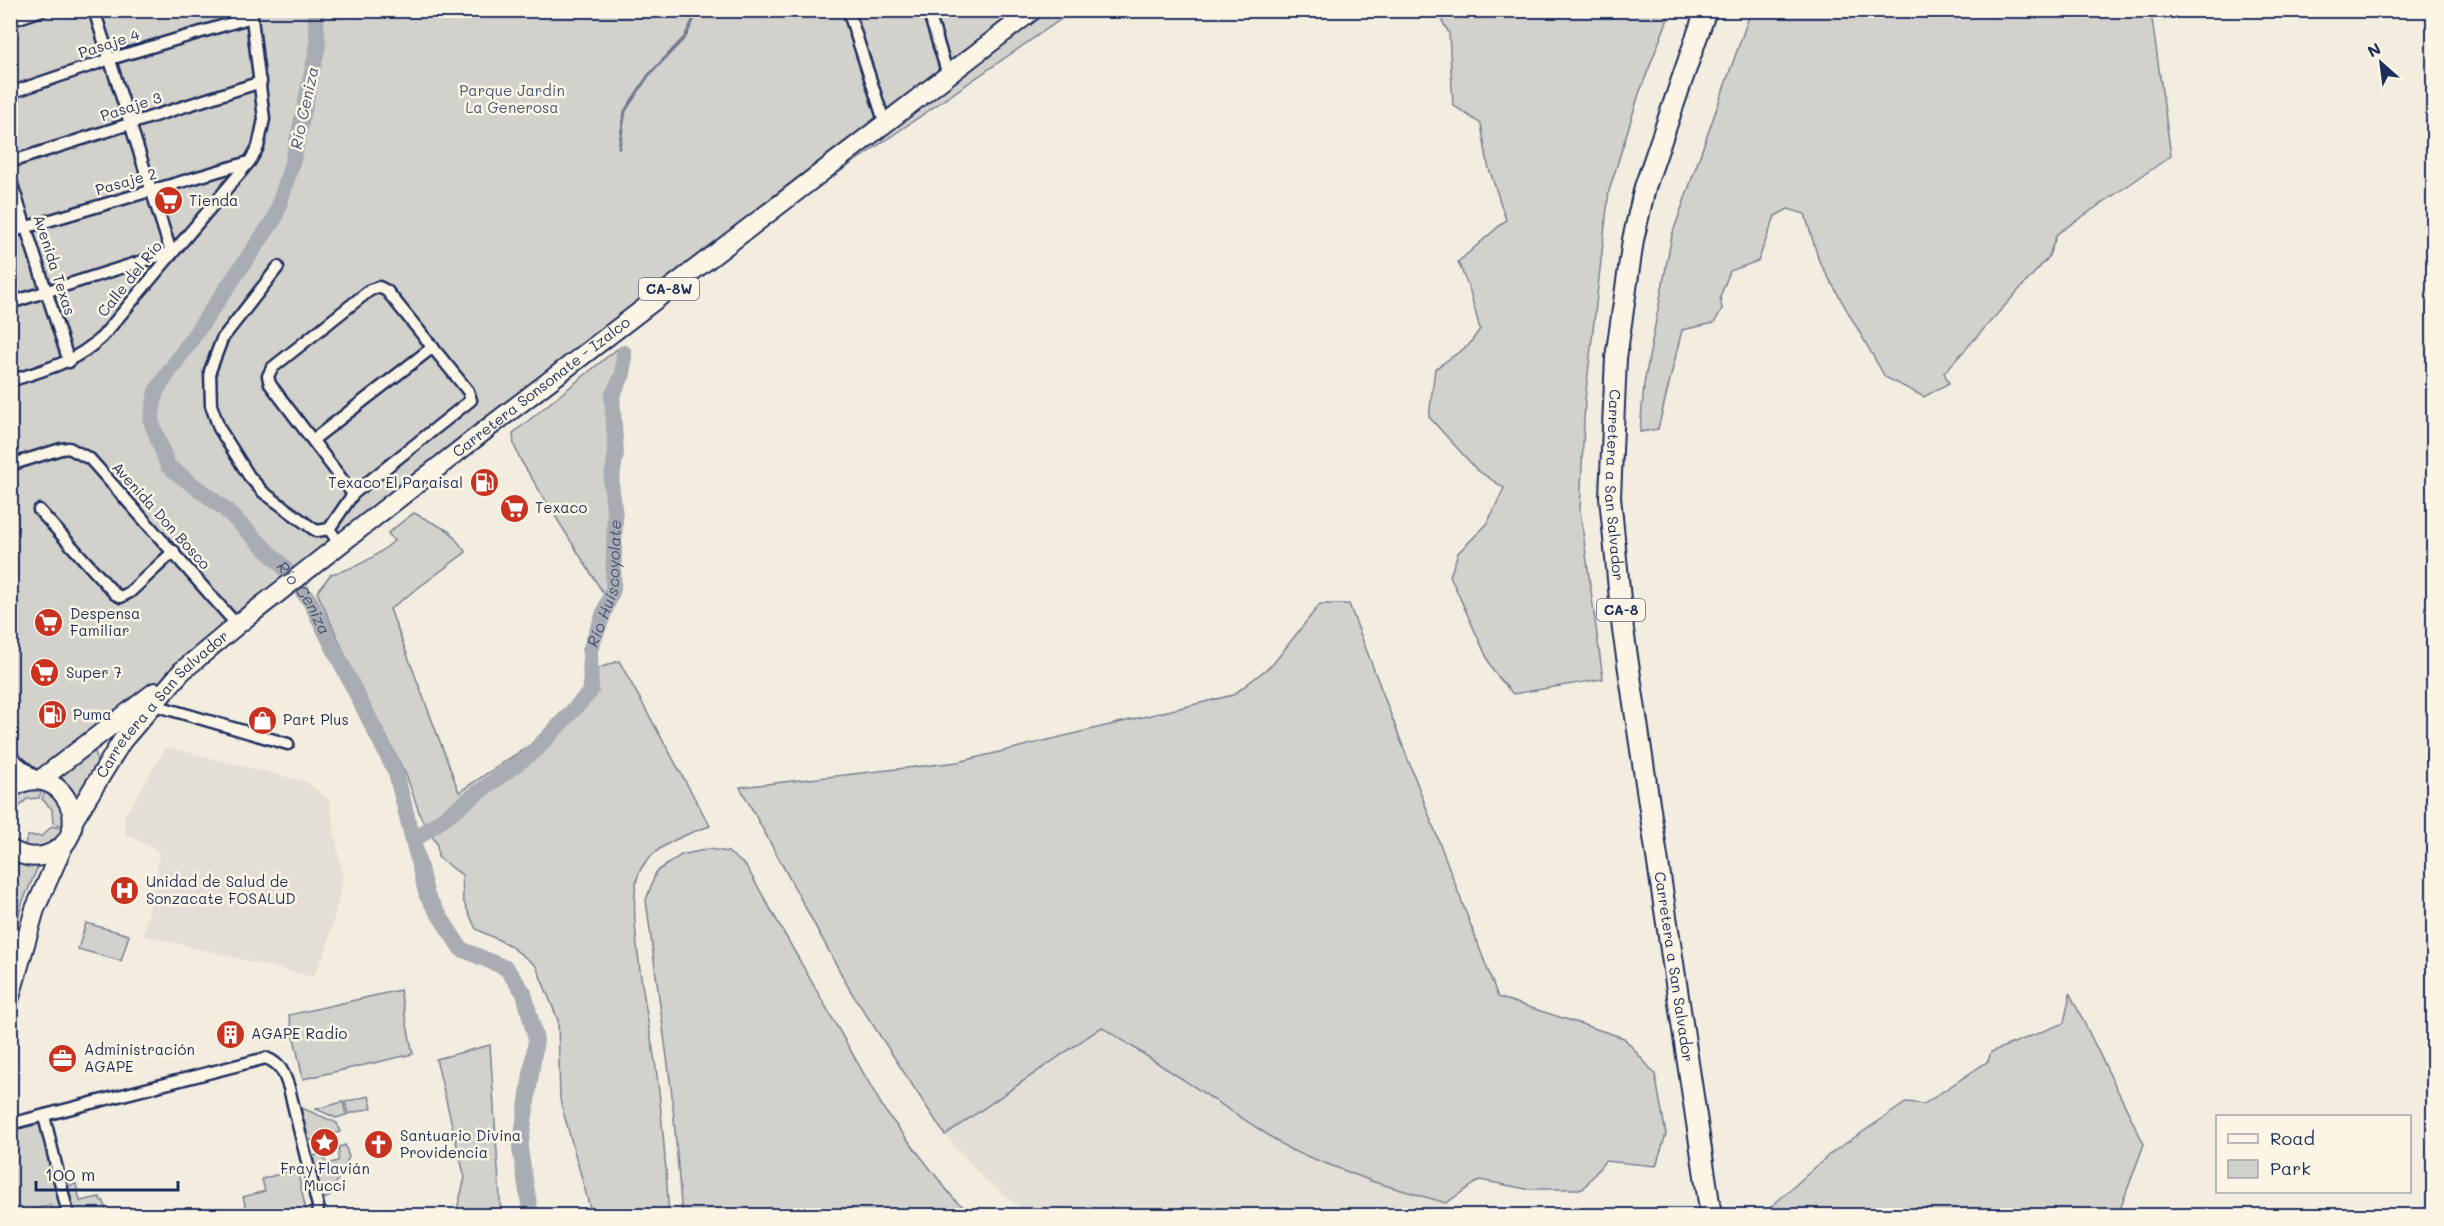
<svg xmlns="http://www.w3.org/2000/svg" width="2444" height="1226" viewBox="0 0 2444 1226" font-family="Mali,sans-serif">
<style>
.built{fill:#e3dfd6}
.green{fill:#d3d1cc;stroke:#778095;stroke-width:1.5}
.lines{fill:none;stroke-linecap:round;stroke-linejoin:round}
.stream{stroke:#707a91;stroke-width:3}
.river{stroke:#a9acb3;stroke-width:16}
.street-casing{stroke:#1b2f5e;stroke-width:15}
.secondary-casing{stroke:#1b2f5e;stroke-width:20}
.primary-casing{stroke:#1b2f5e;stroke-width:22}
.highway-casing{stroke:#1b2f5e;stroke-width:24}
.street{stroke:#fcf5e5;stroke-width:10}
.secondary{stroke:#fcf5e5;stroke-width:15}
.primary{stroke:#fcf5e5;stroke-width:18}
.highway{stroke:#fcf5e5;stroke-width:20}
.labels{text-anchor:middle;stroke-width:5;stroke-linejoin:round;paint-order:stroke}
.shield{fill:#fcf5e5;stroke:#5e6a86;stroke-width:1.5}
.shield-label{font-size:14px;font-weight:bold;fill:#1b2f5e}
.street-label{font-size:15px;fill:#1b2f5e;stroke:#fcf5e5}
.park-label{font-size:15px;fill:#49587a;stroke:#fcf5e5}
.poi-label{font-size:15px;fill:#1b2f5e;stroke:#fcf5e5;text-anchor:start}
.water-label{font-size:16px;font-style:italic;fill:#465478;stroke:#fcf5e5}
</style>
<rect width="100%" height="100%" fill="#f3ede0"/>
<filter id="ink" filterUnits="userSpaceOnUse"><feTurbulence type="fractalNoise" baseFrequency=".0167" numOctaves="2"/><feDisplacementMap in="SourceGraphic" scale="12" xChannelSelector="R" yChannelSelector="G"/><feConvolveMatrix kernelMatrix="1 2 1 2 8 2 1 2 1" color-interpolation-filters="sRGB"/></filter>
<g filter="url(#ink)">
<!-- built -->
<g class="built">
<polygon points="167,747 307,782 329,800 343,878 327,949 313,977 143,935 157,879 158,851 126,834 124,817"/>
<polygon points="1102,1027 1194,1089 1374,1182 1446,1203 1455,1215 1030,1215 982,1177 945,1135"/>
</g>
<!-- green -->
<g class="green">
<polygon points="11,11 1073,11 716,257 43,788 39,798 27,799 16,810 11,811"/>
<polygon points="1436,11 1671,11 1639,94 1609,191 1585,400 1580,510 1603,679 1513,694 1493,671 1450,576 1458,553 1487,524 1504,488 1477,470 1429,417 1435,369 1469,345 1480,329 1469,288 1458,262 1506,220 1488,165 1481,124 1453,105 1449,33"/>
<polygon points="1751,11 2157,11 2152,19 2171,156 2057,234 2048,258 1944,373 1949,383 1924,397 1885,377 1819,261 1805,214 1788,209 1775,216 1758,261 1730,271 1720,297 1722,309 1714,323 1682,330 1658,429 1640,432 1644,384 1672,235"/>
<polygon points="617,349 619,374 608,396 614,453 609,483 614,516 605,596 521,461 514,445 513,433"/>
<path d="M414 513 449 531 466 552 390 609 459 792 531 744 585 690V673L619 661 710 826C686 834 650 847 639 873 624 909 651 1031 657 1075 663 1122 666 1169 669 1215H592L560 1100 558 1020 536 966 509 945 476 929 463 900 462 875 438 857 437 844 421 818 407 777 351 668 317 592 331 574C357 568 374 558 394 541L388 533Z"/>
<polygon points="1320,604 1349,604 1498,997 1624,1038 1655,1074 1666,1134 1656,1166 1605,1161 1583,1189 1526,1189 1480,1180 1446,1203 1374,1182 1291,1150 1102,1027 945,1135 850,990 740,787 958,762 1233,695 1273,664"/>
<path d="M93 749C105 766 86 785 76 800L60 774Z"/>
<polygon points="46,789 62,804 64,826 53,823 52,809 42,799"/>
<path d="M52 826 63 829C53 844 41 851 24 847L28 836H42Z"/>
<polygon points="709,849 728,852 746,866 885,1111 954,1199 973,1215 682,1215 672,1095 646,900 656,872 681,855"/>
<polygon points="11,858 40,862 23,901 11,941"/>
<polygon points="86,923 129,935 121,961 78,949"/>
<polygon points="400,990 413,1054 303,1079 289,1015"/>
<polygon points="2070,994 2144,1144 2118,1215 1762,1215 1830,1154 1907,1102 1924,1104 1988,1061 1991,1052 2064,1023"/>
<polygon points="490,1045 501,1215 446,1215 456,1213 465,1178 436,1059"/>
<polygon points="369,1096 372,1108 348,1114 345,1102"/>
<polygon points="343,1102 346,1115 336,1118 316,1109"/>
<polygon points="295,1105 337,1123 340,1132 304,1142"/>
<polygon points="43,1123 55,1189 76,1184 80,1201 100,1197 101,1201 104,1201 106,1211 104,1215 53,1215 50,1205 11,1216 11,1131"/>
<polygon points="345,1145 349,1157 329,1197 318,1201 308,1158 323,1153 326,1164 338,1161 339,1147"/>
<polygon points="297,1169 307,1215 248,1215 243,1197 265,1191 262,1179"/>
</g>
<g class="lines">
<!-- stream -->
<polyline class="stream" points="619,148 625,111 648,76 685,37 698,10"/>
<!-- river -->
<g class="river">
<path id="s1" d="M315 10 318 45 293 160 275 218 156 391 151 421 168 466 225 509 282 565 310 601 396 773 427 896 461 949 506 968 524 993 536 1040 520 1149 531 1216"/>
<path id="s2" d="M413 841 537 749 591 691 590 650 613 589 615 516 611 483 616 453 612 396 623 374 624 353"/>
</g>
<defs>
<g id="street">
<polyline points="848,10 885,124"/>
<polyline points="928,10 948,75"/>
<polyline points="1008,10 1013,26"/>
<polyline points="10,21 42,10"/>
<polyline points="10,93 110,59 252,17"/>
<polyline points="10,162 261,82"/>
<polyline points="10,178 69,362"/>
<polyline points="10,232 249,162"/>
<polyline points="278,267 222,339 210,371 211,405 219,428 249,476 263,492 312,528 317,531 329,529"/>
<polyline points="10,303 171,252 94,10"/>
<path d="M10 381C47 369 74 363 102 337L250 161 258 147 264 119 251 10"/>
<polyline points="314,439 433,347"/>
<polyline points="10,465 61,449 69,448 90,459 237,625"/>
<polyline points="39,510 115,594 121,597 130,592 174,551"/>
<polyline points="339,543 329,529 353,494 471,400 468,391 387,291 379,287 370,290 272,368 268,376 270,384 353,494"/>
<polyline points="154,705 288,744"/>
<polyline points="44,1116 68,1214"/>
<path d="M10 1124 266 1058C281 1064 284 1073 289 1088L318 1206 317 1216"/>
</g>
<polyline id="secondary" points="10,759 36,780"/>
<g id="primary">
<polyline points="40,780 155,692"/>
<path d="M10 789C62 753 101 838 46 855 33 859 21 856 10 849"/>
<path id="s3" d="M73 821 122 741 182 671 237 625 488 428 1033 10"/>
<polyline points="10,997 35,909 64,844"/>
</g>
<g id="highway">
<path id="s4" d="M1706 10 1645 187 1633 240 1616 358 1610 497 1623 630 1711 1216"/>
</g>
</defs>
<!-- street casing -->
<use href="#street" class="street-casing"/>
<!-- secondary casing -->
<use href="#secondary" class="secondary-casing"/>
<!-- primary casing -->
<use href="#primary" class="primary-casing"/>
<!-- highway casing -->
<use href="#highway" class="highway-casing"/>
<!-- street -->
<use href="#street" class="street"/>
<!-- secondary -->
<use href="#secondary" class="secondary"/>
<!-- primary -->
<use href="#primary" class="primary"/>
<!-- highway -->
<use href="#highway" class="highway"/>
</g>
</g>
<!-- icons -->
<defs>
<symbol id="supermarket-disc" viewBox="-11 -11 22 22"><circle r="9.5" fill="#c8321e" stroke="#fcf5e5"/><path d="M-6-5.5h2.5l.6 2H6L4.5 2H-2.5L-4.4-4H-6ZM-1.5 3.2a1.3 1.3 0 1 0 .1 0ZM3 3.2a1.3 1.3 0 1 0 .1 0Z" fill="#fff"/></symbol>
<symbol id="fuel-disc" viewBox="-11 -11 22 22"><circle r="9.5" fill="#c8321e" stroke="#fcf5e5"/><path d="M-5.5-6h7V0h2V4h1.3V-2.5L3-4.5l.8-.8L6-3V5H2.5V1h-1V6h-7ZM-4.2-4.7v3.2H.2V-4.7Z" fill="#fff"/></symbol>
<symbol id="shop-disc" viewBox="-11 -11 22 22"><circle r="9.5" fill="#c8321e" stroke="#fcf5e5"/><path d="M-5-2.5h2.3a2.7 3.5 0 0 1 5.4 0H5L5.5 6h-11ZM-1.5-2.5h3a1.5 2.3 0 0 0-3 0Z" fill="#fff"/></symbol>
<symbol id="hospital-disc" viewBox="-11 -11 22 22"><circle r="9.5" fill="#c8321e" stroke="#fcf5e5"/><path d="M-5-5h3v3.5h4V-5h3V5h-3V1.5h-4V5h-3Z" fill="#fff"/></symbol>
<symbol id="building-disc" viewBox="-11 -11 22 22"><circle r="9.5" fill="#c8321e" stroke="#fcf5e5"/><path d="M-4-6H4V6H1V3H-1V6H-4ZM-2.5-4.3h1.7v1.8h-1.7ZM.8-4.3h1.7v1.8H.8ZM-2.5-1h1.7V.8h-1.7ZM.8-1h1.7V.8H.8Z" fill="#fff"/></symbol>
<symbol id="office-disc" viewBox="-11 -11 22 22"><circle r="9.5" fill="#c8321e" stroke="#fcf5e5"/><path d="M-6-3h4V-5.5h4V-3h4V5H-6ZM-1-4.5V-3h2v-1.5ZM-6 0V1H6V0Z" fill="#fff"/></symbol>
<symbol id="sight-disc" viewBox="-11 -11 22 22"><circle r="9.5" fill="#c8321e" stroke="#fcf5e5"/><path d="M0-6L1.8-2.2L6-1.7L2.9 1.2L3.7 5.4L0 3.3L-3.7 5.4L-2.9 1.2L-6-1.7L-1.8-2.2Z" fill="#fff"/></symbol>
<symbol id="church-disc" viewBox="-11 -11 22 22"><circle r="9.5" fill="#c8321e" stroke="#fcf5e5"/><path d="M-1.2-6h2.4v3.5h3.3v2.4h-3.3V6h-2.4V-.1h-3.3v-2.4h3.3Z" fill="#fff"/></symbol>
</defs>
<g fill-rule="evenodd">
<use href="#supermarket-disc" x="152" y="184" width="33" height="33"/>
<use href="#fuel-disc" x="468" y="466" width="33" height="33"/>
<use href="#supermarket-disc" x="498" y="492" width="33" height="33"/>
<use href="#supermarket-disc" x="32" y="606" width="33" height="33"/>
<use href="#supermarket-disc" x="28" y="656" width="33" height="33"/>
<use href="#fuel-disc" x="36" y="698" width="33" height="33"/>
<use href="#shop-disc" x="246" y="704" width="33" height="33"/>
<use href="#hospital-disc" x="108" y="874" width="33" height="33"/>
<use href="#building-disc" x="214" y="1018" width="33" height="33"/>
<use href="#office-disc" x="46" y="1042" width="33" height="33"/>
<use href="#sight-disc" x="308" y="1126" width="33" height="33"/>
<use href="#church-disc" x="362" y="1128" width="33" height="33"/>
</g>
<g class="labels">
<!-- shield labels -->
<g class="shield">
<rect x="639" y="278" width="60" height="22" rx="4.5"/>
<rect x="1597" y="599" width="48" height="22" rx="4.5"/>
</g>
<g class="shield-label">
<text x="669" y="294">CA-8W</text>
<text x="1621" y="615">CA-8</text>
</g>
<!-- street labels -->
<g class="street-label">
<text transform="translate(109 44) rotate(-18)" y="5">Pasaje 4</text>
<text transform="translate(131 107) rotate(-18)" y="5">Pasaje 3</text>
<text transform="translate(126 182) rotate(-16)" y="5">Pasaje 2</text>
<text transform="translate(54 265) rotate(72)" y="5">Avenida Texas</text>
<text transform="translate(130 279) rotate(-51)" y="5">Calle del Río</text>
<text dy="5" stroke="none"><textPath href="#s3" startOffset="644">Carretera Sonsonate - Izalco</textPath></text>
<text dy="5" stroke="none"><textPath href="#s4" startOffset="488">Carretera a San Salvador</textPath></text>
<text transform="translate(161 516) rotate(48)" y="5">Avenida Don Bosco</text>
<text dy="5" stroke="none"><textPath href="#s3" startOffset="148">Carretera a San Salvador</textPath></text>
<text dy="5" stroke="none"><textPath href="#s4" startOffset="974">Carretera a San Salvador</textPath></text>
</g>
<!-- park labels -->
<g class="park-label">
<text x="512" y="96">Parque Jardín<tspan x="512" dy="17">La Generosa</tspan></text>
</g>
<!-- poi labels -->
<g class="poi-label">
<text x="189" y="206">Tienda</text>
<text x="463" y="488" text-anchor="end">Texaco El Paraisal</text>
<text x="535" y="513">Texaco</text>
<text x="70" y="619">Despensa<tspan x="70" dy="17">Familiar</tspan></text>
<text x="66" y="678">Super 7</text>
<text x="73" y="720">Puma</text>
<text x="283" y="725">Part Plus</text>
<text x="146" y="887">Unidad de Salud de<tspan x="146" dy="17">Sonzacate FOSALUD</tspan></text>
<text x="251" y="1039">AGAPE Radio</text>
<text x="84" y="1055">Administración<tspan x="84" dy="17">AGAPE</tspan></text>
<text x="400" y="1141">Santuario Divina<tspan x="400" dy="17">Providencia</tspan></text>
<text x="325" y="1174" text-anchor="middle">Fray Flavián<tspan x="325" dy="17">Mucci</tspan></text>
</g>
<!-- water labels -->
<g class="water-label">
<text transform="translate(304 108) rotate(-78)" y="6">Río Ceniza</text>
<text dy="6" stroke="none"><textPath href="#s2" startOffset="344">Río Huiscoyolate</textPath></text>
<text dy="6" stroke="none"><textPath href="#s1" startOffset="693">Río Ceniza</textPath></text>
</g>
</g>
<!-- margin -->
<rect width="2444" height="1226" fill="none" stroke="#fcf5e5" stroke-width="36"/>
<rect x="18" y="18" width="2408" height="1190" fill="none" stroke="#1b2f5e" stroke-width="2" filter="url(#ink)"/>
<!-- legend -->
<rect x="2216" y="1115" width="195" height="78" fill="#fcf5e5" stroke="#a2a6af" stroke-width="1.5"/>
<rect x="2228" y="1134" width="30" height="9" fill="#fcf5e5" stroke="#a2a6af" stroke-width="1.5"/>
<text x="2270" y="1145" font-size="18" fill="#1b2f5e">Road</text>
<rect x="2228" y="1160" width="30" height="18" fill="#d3d1cc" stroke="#a2a6af" stroke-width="1.5"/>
<text x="2270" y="1175" font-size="18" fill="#1b2f5e">Park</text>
<!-- north arrow -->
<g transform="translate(2381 63) rotate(332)" stroke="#fcf5e5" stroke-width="4.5" paint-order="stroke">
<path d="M0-4.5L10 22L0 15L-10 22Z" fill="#1b2f5e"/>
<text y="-9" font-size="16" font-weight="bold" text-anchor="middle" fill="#1b2f5e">N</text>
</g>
<!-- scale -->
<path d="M36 1181v9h142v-9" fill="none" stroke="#1b2f5e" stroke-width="3"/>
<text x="45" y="1181" font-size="18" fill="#1b2f5e" stroke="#fcf5e5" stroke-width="4.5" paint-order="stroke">100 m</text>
</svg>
